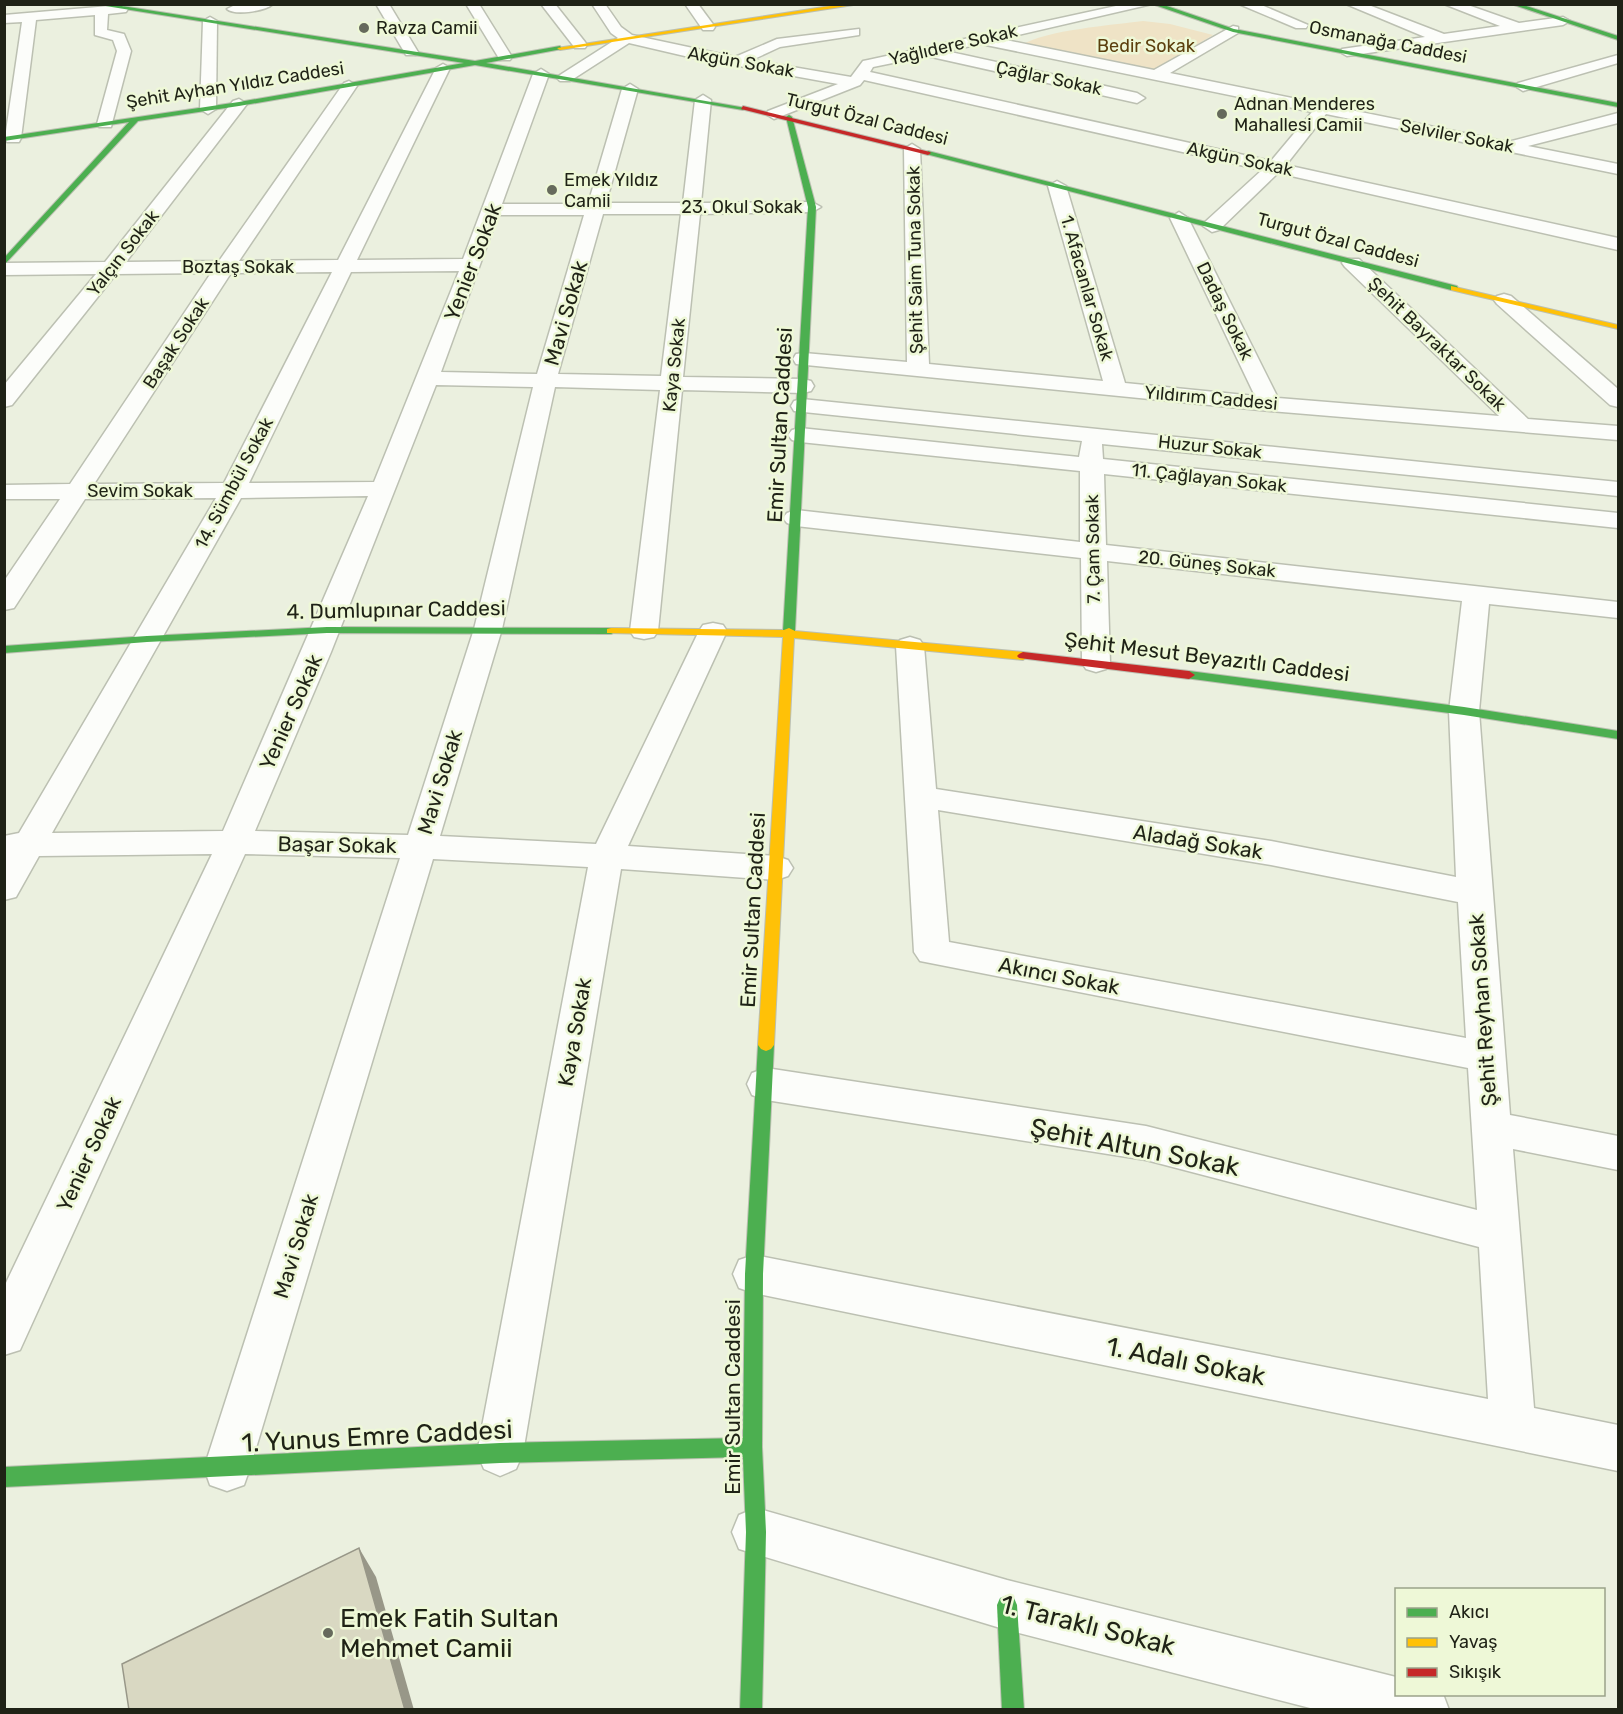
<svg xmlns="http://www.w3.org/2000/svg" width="1623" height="1714" viewBox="0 0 1623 1714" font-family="Rubik,sans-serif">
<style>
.green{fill:#efe3c6}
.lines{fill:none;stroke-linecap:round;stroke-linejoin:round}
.street-casing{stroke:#bcc0b2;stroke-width:3}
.fast-casing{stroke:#bcc0b2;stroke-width:2}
.slow-casing{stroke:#bcc0b2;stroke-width:2}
.jam-casing{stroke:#bcc0b2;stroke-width:2}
.street{fill:#fcfdfa;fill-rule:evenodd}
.fast{fill:#4caf50;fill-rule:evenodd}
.slow{fill:#ffc107;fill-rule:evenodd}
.jam{fill:#c62828;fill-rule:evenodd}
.shaded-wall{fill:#989788}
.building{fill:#d9d8c2;stroke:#989788;stroke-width:1.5}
.poi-dot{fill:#666a5c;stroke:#eef8d7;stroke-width:2}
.labels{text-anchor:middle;stroke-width:5;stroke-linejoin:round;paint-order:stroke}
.far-poi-label{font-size:18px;fill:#1f2216;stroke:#eef8d7;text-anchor:start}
.far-street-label{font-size:18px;fill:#1f2216;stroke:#eef8d7}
.far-park-label{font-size:18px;fill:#5b3f0d;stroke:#eef8d7}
.street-label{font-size:21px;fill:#1f2216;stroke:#eef8d7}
.near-street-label{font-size:26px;fill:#1f2216;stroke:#eef8d7}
.near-poi-label{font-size:26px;fill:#1f2216;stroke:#eef8d7;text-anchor:start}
</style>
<rect width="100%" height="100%" fill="#ebf0df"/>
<!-- green -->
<path class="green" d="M1143 21 1170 24 1213 35 1151 72 1022 45C1046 30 1113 25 1143 21Z"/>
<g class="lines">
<defs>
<g id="street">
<path d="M237 4H273C265 11 235 16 227 9Z"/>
<polygon points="376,4 389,4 418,52 416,55 406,55"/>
<polygon points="466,4 479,4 512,57 510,60 500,60"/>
<polygon points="541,4 555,4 585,42 587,45 585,48 575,48"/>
<path d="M592 4H605L621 27 632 35 735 57 777 39 859 29V35L780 47 752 60 851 77 863 61 868 60 1125 4H1152L1001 39 1154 70 1233 26 1238 27V33L1170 73 1508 142 1618 113V123L1528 146 1618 164V174L1326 114 1286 165 1618 238V250L1278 173 1219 230 1212 232 1203 226 1205 222 1262 170 864 80 860 85 774 119 766 114 768 111 838 84 689 57 629 43 570 81H560L557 78 560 75 618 38 611 33ZM981 44 1312 112 1271 161 870 72 873 67 927 56 1137 103 1145 98 1137 93 946 51Z"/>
<polygon points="685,4 698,4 715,27 713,30 703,30"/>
<polygon points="1239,4 1259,4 1308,25 1306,28 1296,28"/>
<polygon points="1346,4 1366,4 1444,34 1500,26 1444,4 1465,4 1519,23 1563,17 1570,21 1563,25 1347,56 1340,52 1342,49 1425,37"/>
<polygon points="121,5 128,9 126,12 108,14 107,30 124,34 131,51 111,127 99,127 97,124 117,51 113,40 95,35 95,15 36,20 21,138 19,142 7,142 5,138 22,22 4,23 4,15"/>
<polygon points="210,17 217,21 216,109 208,114 200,109 203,21"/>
<polygon points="1618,55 1618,63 1523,91 1515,86 1518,83"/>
<path d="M443 64 450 68 357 260 463 259 533 74 541 69 549 74 502 204H588L622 89 630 84 638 89 606 203H683L695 100 703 95 711 100 701 203 812 202 821 207 812 212 700 214 683 377 803 379 811 381 814 386 811 391 803 393 682 390 658 631 654 637 644 639 634 637 630 631 660 390 555 387 502 629 440 836 596 844 699 631 703 625 713 623 723 625 727 631 628 846 776 856 788 860 793 868 788 876 776 880 621 869 523 1453 516 1469 500 1476 484 1469 477 1453 588 867 433 859 250 1468 244 1485 227 1491 210 1485 204 1468 400 858 245 854 20 1350 4 1355V1287L212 854 39 856 16 897 4 900V836L19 833 216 498 85 499 14 608 4 610V581L60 499H4V485L70 484 211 273 116 274 12 405 4 407V385L96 274 4 275V263L105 262 233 101 239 99 247 104 126 262 219 261 344 83 349 81 357 86 239 261 338 260 436 68ZM603 214H681L661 376 558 374ZM498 215H584L537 374 441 372ZM459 271 374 482 249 483 351 272ZM332 272 224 483 94 484 231 273ZM436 385 533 387 474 629 408 835 255 831 331 652ZM368 496 223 831 52 833 241 498Z"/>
<polygon points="912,144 920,149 929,364 1103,381 1048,186 1057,181 1066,186 1125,383 1255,396 1170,218 1179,212 1188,218 1278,398 1499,416 1345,267 1342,263 1345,259 1359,259 1528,419 1618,426 1618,440 1270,411 796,364 793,359 796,354 804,353 907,362 904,149"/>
<polygon points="1504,294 1511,296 1618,389 1618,407 1610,405 1497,304 1494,300 1497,296"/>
<path d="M802 399 1618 482V496L1102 444 1103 459 1618 513V528L1104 474 1106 545 1618 602V618L1489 604 1479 711 1510 1115 1618 1136V1170L1513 1149 1534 1408 1618 1425V1471L754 1293 739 1288 733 1274 739 1260 754 1255 1488 1399 1479 1247 1146 1160 766 1100 752 1095 747 1084 752 1073 766 1068 1146 1126 1477 1210 1468 1068 920 961 914 952 896 646 900 640 910 637 920 640 924 646 936 789 1271 841 1456 877 1449 711 1462 601 1107 561 1110 663 1106 669 1096 672 1086 669 1082 663 1081 558 796 526 787 523 783 518 787 513 796 510 1080 542V471L800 442 792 440 788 435 792 430 800 428 1079 457 1082 441 794 411 791 406 794 401ZM938 810 1271 865 1458 902 1466 1038 949 942Z"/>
<polygon points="756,1508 1007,1580 1396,1677 1396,1694 1443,1694 1449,1710 1318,1710 1007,1630 739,1549 732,1532 739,1515"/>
</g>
<g id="fast">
<polygon points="93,4 109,4 475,61 560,46 562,49 486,63 746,108 743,110 475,65 239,106 138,121 4,265 4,258 129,122 4,141 4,137 239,102 464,63"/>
<polygon points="1152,4 1161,4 1234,29 1618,103 1618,107 1233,32"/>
<polygon points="1511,4 1520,4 1618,36 1618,40"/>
<polygon points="789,115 792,117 816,207 795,631 789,634 783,631 808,207 786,117"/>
<polygon points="928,151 1457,286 1458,288 1451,290 926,154"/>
<polygon points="327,627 611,628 617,631 611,634 327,633 147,642 4,653 4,646 147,636"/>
<polygon points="1189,671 1464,707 1618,731 1618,739 1464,715 1185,678 1183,675 1185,672"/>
<polygon points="766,1039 771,1041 774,1045 763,1274 762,1447 766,1532 762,1710 740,1710 746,1532 743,1457 500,1463 4,1487 4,1467 500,1443 743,1438 745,1274 758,1045 761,1041"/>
<polygon points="1007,1595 1014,1598 1017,1605 1024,1710 1002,1710 997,1605 1000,1598"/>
</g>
<g id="slow">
<polygon points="843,4 860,4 560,50 557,48"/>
<polygon points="1451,286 1618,325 1618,329 1451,290"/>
<polygon points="611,628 784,630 789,628 795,631 1023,652 1029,656 1023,660 794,638 774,1045 771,1049 766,1051 761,1049 758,1045 783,637 607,633 607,629"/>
</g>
<g id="jam">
<polygon points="743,106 930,152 931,153 928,155 741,109"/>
<polygon points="1023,652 1189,671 1195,675 1189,679 1019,658 1017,656 1019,654"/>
</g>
</defs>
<!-- street casing -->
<use href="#street" class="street-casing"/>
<!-- fast casing -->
<use href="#fast" class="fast-casing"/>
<!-- slow casing -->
<use href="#slow" class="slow-casing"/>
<!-- jam casing -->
<use href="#jam" class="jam-casing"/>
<!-- street -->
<use href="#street" class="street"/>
<!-- fast -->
<use href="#fast" class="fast"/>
<!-- slow -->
<use href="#slow" class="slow"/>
<!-- jam -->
<use href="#jam" class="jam"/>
</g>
<!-- shaded-wall -->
<polygon class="shaded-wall" points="359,1548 376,1577 414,1710 405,1710"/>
<!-- building -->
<polygon class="building" points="359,1548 405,1710 129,1710 122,1664"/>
<!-- markers -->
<g class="poi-dot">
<circle cx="364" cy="28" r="6"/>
<circle cx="1222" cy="114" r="6"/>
<circle cx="552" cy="190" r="6"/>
<circle cx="328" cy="1633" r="6"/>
</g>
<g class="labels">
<!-- far-poi labels -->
<g class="far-poi-label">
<text x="376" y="34">Ravza Camii</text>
<text x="1234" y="110">Adnan Menderes<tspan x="1234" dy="21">Mahallesi Camii</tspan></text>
<text x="564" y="186">Emek Yıldız<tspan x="564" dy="21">Camii</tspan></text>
</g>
<!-- far-street labels -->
<g class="far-street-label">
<text transform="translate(1388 42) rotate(11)" y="6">Osmanağa Caddesi</text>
<text transform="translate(953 45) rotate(-13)" y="6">Yağlıdere Sokak</text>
<text transform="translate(741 62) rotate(10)" y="6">Akgün Sokak</text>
<text transform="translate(1049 78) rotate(12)" y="6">Çağlar Sokak</text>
<text transform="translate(235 85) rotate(-9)" y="6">Şehit Ayhan Yıldız Caddesi</text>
<text transform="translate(867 119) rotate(14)" y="6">Turgut Özal Caddesi</text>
<text transform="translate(1457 136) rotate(11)" y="6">Selviler Sokak</text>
<text transform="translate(1240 159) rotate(12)" y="6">Akgün Sokak</text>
<text x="742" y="213">23. Okul Sokak</text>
<text transform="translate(1338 240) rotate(15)" y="6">Turgut Özal Caddesi</text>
<text transform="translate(123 253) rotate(-52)" y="6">Yalçın Sokak</text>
<text transform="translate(915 260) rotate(-91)" y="6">Şehit Saim Tuna Sokak</text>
<text x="238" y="273">Boztaş Sokak</text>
<text transform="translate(1087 288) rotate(74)" y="6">1. Afacanlar Sokak</text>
<text transform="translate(1225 311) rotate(64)" y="6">Dadaş Sokak</text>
<text transform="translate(176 343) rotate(-57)" y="6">Başak Sokak</text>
<text transform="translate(1437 344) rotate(44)" y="6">Şehit Bayraktar Sokak</text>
<text transform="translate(674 365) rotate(-84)" y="6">Kaya Sokak</text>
<text transform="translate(1211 398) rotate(5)" y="6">Yıldırım Caddesi</text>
<text transform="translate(1210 447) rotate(6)" y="6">Huzur Sokak</text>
<text transform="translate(1209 478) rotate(6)" y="6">11. Çağlayan Sokak</text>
<text transform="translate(234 483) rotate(-62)" y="6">14. Sümbül Sokak</text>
<text x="140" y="497">Sevim Sokak</text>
<text transform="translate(1093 549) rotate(-91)" y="6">7. Çam Sokak</text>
<text transform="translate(1207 564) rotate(6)" y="6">20. Güneş Sokak</text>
</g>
<!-- far-park labels -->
<g class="far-park-label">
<text x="1146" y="52">Bedir Sokak</text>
</g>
<!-- street labels -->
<g class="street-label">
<text transform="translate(473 262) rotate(-69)" y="7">Yenier Sokak</text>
<text transform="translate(566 313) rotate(-74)" y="7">Mavi Sokak</text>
<text transform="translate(780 425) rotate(-87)" y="7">Emir Sultan Caddesi</text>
<text transform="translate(396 610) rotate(-1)" y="7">4. Dumlupınar Caddesi</text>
<text transform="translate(1207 657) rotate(7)" y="7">Şehit Mesut Beyazıtlı Caddesi</text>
<text transform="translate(291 712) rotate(-66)" y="7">Yenier Sokak</text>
<text transform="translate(440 782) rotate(-73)" y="7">Mavi Sokak</text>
<text transform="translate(1198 842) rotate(9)" y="7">Aladağ Sokak</text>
<text transform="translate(337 845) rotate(1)" y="7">Başar Sokak</text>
<text transform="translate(753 910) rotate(-87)" y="7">Emir Sultan Caddesi</text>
<text transform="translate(1059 976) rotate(11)" y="7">Akıncı Sokak</text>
<text transform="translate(1483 1010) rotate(-94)" y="7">Şehit Reyhan Sokak</text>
<text transform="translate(575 1032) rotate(-80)" y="7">Kaya Sokak</text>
<text transform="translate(89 1154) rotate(-65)" y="7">Yenier Sokak</text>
<text transform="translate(296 1246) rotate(-73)" y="7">Mavi Sokak</text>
<text transform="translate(733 1397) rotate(-90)" y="7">Emir Sultan Caddesi</text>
</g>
<!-- near-street labels -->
<g class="near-street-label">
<text transform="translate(1135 1147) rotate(11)" y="9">Şehit Altun Sokak</text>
<text transform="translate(1186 1361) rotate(11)" y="9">1. Adalı Sokak</text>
<text transform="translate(377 1436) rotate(-3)" y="9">1. Yunus Emre Caddesi</text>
<text transform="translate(1088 1625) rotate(14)" y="9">1. Taraklı Sokak</text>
</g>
<!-- near-poi labels -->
<g class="near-poi-label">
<text x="340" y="1627">Emek Fatih Sultan<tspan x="340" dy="30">Mehmet Camii</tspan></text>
</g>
</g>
<!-- border -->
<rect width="1623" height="1714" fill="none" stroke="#1f2216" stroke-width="12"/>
<!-- legend -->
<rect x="1395" y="1588" width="210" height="108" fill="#eef8d7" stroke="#9ba28a" stroke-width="1.5"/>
<rect x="1407" y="1608" width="30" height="9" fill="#4caf50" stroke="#9ba28a" stroke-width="1.5"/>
<text x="1449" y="1618" font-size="18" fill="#1f2216">Akıcı</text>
<rect x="1407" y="1638" width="30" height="9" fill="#ffc107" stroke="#9ba28a" stroke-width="1.5"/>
<text x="1449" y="1648" font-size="18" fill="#1f2216">Yavaş</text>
<rect x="1407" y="1668" width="30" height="9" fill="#c62828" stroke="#9ba28a" stroke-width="1.5"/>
<text x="1449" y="1678" font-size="18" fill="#1f2216">Sıkışık</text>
</svg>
